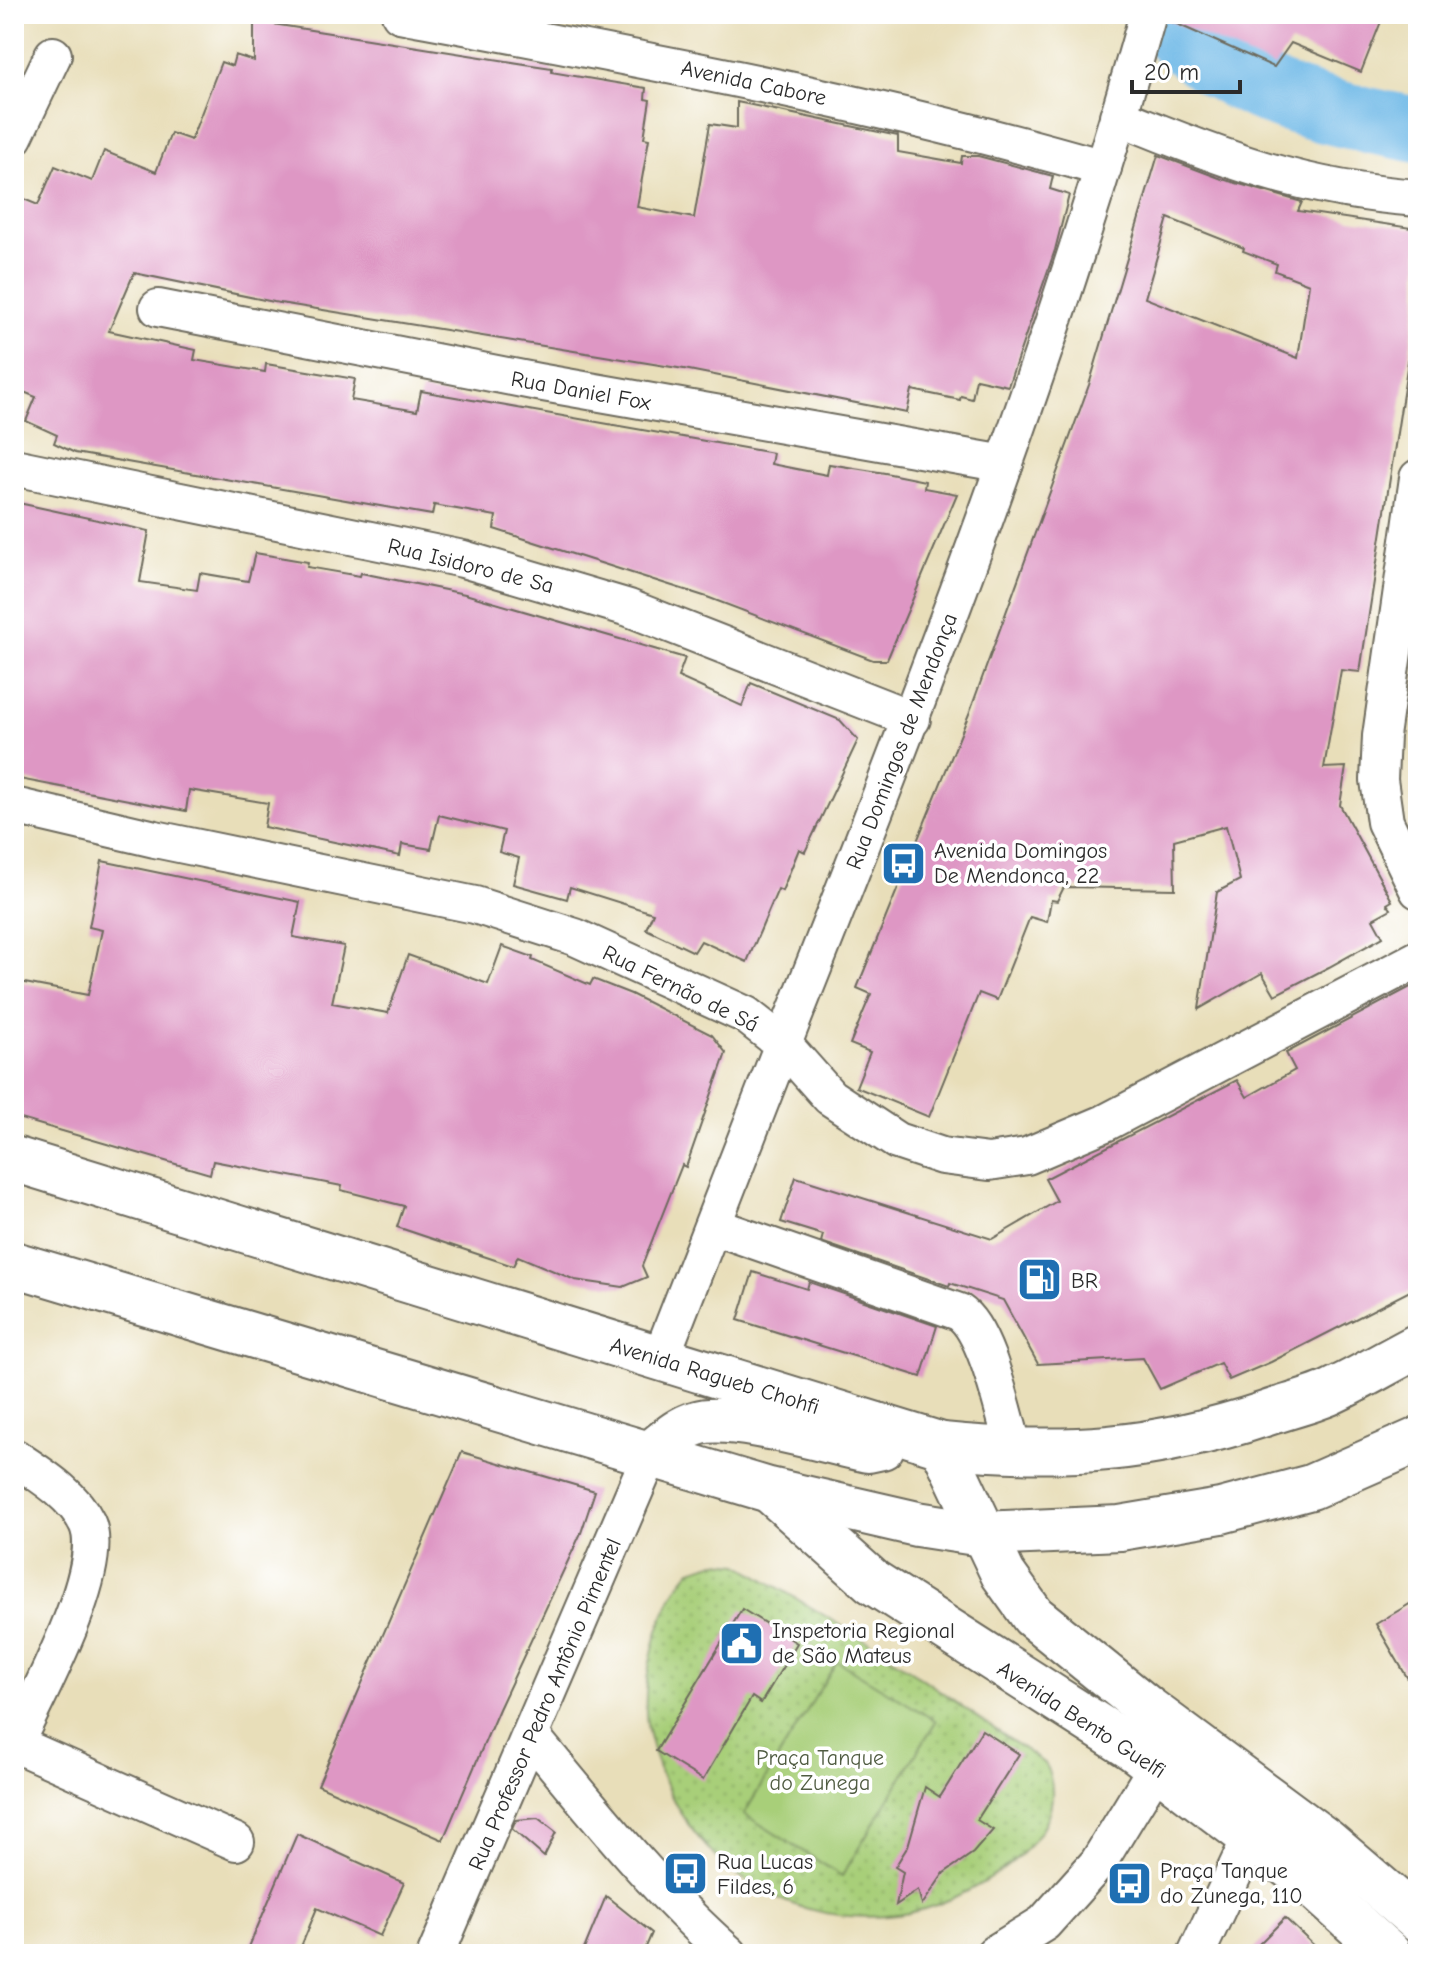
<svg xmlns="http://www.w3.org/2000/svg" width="1432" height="1968" viewBox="0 0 1432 1968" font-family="'Comic Neue',sans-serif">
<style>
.park{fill:url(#park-dots);stroke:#6a7d52;stroke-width:2}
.pitch{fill:#a8cf79;stroke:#6a7d52;stroke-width:2}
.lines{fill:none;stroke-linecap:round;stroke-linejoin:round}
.river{stroke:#6fb9e7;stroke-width:66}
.building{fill:#de97c4;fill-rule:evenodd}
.minor-casing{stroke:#6d6a5d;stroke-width:40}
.major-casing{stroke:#6d6a5d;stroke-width:48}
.minor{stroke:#fff;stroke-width:36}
.major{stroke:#fff;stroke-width:44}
.labels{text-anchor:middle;stroke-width:7;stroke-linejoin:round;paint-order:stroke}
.street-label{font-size:22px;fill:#2b2b2b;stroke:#fff}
.poi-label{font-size:22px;fill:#2b2b2b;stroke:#fff;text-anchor:start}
.park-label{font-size:22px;fill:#505c42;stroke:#fff}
</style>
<defs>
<pattern id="park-dots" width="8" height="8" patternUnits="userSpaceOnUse" patternTransform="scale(2)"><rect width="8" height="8" fill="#a8cf79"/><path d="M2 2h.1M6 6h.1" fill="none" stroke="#91b269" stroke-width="1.8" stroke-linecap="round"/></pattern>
</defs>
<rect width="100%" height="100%" fill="#fff"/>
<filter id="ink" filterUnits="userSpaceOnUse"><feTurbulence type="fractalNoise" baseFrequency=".0125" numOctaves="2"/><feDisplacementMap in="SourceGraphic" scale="16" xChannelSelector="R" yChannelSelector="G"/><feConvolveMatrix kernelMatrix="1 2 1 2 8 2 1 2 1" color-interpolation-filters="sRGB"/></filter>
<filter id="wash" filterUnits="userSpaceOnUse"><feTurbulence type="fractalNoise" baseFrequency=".006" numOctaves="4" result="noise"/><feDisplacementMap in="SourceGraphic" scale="32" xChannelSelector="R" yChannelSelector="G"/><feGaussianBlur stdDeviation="1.8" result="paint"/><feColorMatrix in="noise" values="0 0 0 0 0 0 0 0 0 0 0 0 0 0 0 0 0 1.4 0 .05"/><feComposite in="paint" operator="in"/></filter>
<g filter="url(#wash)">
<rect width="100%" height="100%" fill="#e8deb9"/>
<!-- park -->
<path class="park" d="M716 1562 739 1564 880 1649 1045 1764C1083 1840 959 1907 897 1915 775 1930 676 1852 649 1735 638 1686 657 1607 691 1570Z"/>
<!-- pitch -->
<polygon class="pitch" points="837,1661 936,1721 842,1876 744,1814"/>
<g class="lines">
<!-- river -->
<path class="river" d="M1156 14C1223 92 1322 112 1418 130"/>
</g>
<g id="blocks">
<!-- building -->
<g class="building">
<polygon points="1168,14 1384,14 1361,72 1291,43 1274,67 1168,20"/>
<polygon points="254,21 525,64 552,68 551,72 646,88 645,99 650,100 644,138 649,139 637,207 694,218 710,124 737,128 737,102 898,136 898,152 961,163 962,156 978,156 1053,176 1050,189 1069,195 1055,250 1008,386 976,379 972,399 961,396 960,400 912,390 907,413 684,369 274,302 134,273 109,331 196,350 194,360 265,372 266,364 355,379 351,400 417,411 421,391 773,453 771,464 827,475 829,464 885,473 925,481 924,488 957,494 887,660 873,660 707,597 494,529 496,516 434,505 432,515 75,453 54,443 57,435 26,421 36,397 14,388 14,195 38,205 55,166 92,181 104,151 156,172 171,133 191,140 221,62 232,66 235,55 254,61"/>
<path d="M1158 155 1222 179 1302 202 1298 211 1418 229V297L1360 672 1341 670 1324 768 1346 767 1340 805 1392 901 1387 904 1391 909 1373 919 1383 937 1329 967 1275 995 1262 973 1199 1009 1217 892 1240 880 1226 826 1174 840 1175 889 1064 887 1057 901 1051 900 1047 922 1030 917 997 1000 979 993 929 1117 856 1087 870 1052 850 1044 871 994 857 988 969 714 1089 385ZM1168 218 1244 248 1243 251 1277 264 1275 271 1309 284 1298 358 1145 298Z"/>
<polygon points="14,502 149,531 140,582 197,590 200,573 248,581 255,553 308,562 307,567 360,576 361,573 465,594 685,658 678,677 742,706 751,683 840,720 858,740 805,852 799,849 782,891 778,889 747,962 701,941 694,952 646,929 653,913 570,887 567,899 513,884 519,858 499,852 504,831 439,815 431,849 402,844 400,856 264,827 268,803 189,790 186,811 14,778"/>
<polygon points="102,861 300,902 293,937 344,946 332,1003 388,1013 408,955 488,984 502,946 533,957 532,960 590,985 593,979 631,994 712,1035 726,1053 686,1167 682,1165 642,1266 647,1277 623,1287 575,1280 518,1256 513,1266 397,1227 404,1206 341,1190 342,1186 213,1161 210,1174 14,1117 14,981 88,995 102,930 89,927"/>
<polygon points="1418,983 1418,1287 1271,1362 1229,1380 1220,1363 1160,1389 1143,1358 1038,1364 1003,1300 950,1283 949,1286 821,1242 823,1235 781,1222 796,1177 992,1239 1057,1201 1045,1179 1237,1080 1247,1097 1295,1070 1286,1053"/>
<polygon points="753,1272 807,1289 809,1282 937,1326 921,1377 738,1320"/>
<polygon points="462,1452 595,1491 581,1533 499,1709 443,1840 318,1785"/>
<polygon points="1418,1599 1418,1696 1376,1624"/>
<polygon points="742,1609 797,1643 761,1703 752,1697 703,1780 656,1751"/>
<polygon points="982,1730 1019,1754 977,1820 993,1830 973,1853 944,1873 922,1905 918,1890 896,1905 903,1872 895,1867 908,1846 925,1787 940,1797"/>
<polygon points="538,1818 556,1832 544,1857 512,1829 516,1820"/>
<polygon points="297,1834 404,1883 380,1936 317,1908 298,1954 246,1954"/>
<polygon points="606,1896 652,1933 643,1954 582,1954"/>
<polygon points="1285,1918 1323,1954 1249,1954"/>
</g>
</g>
</g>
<g filter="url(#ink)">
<use href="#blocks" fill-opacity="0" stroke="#6d6a5d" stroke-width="2"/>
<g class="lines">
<defs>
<g id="minor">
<path d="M400 14C636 58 872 101 1103 168"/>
<path d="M1118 116C1222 159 1304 190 1418 198"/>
<polyline points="14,137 53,55"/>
<polyline points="158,308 538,382 1005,464"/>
<polyline points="14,467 463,559 629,608 912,719"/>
<polyline points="1418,478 1381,736 1379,780 1385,822 1418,890"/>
<polyline points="14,806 155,839 475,905 575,937 746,1015 783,1044 830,1097 897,1141 942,1156 989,1162 1027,1156 1105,1123 1418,959"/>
<path d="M713 1226 959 1312C988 1331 1004 1418 1015 1452"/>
<path d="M661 1357C706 1244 749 1129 794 1016 925 687 1053 356 1148 14"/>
<path d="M14 1457C39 1474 73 1494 87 1523 108 1569 35 1699 14 1746"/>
<path d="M532 1737C594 1812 656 1890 729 1954"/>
<polyline points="15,1744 236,1842"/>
<polyline points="436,1954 651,1453"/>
<polyline points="994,1954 1044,1923 1098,1863 1170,1745"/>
<polyline points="1196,1954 1251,1837"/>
</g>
<g id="major">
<path d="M14 1159 942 1445C1064 1457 1151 1452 1268 1413 1289 1406 1311 1401 1331 1392 1361 1378 1389 1361 1418 1346"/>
<polyline points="14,1264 769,1490 917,1524 982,1534 1120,1528 1221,1511 1311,1487 1418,1440"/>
<polyline points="942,1445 1003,1574 1033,1616 1148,1709 1326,1841 1418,1920"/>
<path d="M651 1453C666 1441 679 1428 697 1423 731 1412 829 1442 868 1450L882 1447"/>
<polyline points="774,1494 873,1582 1134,1749 1301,1875 1389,1954"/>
</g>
</defs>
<!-- minor casing -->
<use href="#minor" class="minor-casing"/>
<!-- major casing -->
<use href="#major" class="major-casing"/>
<!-- minor -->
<use href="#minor" class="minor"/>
<!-- major -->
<use href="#major" class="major"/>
</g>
</g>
<!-- icons -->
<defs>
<symbol id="bus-square" viewBox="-11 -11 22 22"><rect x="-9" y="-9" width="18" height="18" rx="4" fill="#1f6fb2" stroke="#fff"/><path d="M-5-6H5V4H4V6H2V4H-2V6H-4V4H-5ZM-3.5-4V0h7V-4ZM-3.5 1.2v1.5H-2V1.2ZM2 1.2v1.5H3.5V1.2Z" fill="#fff"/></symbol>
<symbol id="fuel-square" viewBox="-11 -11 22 22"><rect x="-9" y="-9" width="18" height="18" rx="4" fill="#1f6fb2" stroke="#fff"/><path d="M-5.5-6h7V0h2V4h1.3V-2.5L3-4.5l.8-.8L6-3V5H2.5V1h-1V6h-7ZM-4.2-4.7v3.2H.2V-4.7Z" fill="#fff"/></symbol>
<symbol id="civic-square" viewBox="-11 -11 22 22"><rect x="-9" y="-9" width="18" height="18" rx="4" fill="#1f6fb2" stroke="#fff"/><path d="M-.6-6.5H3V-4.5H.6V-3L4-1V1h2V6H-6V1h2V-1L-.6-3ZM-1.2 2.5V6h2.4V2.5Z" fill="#fff"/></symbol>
</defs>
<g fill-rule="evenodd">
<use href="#bus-square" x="878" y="838" width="51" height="51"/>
<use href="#fuel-square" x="1014" y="1254" width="51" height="51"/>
<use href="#civic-square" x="716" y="1618" width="51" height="51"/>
<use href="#bus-square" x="660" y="1848" width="51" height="51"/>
<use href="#bus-square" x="1104" y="1858" width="51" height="51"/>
</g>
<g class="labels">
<!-- street labels -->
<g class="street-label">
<text transform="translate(754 82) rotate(12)" y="8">Avenida Cabore</text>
<text transform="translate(581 390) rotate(10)" y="8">Rua Daniel Fox</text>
<text transform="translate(471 565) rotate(14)" y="8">Rua Isidoro de Sa</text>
<text transform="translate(901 741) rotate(-69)" y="8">Rua Domingos de Mendonça</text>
<text transform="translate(681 988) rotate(26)" y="8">Rua Fernão de Sá</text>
<text transform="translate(715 1375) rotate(17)" y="8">Avenida Ragueb Chohfi</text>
<text transform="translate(544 1704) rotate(-67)" y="8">Rua Professor Pedro Antônio Pimentel</text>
<text transform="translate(1082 1719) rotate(33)" y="8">Avenida Bento Guelfi</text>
</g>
<!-- poi labels -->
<g class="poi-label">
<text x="934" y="858">Avenida Domingos<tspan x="934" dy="25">De Mendonca, 22</tspan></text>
<text x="1071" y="1288">BR</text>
<text x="772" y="1638">Inspetoria Regional<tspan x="772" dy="25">de São Mateus</tspan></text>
<text x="717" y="1869">Rua Lucas<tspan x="717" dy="25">Fildes, 6</tspan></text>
<text x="1160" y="1878">Praça Tanque<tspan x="1160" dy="25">do Zunega, 110</tspan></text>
</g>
<!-- park labels -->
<g class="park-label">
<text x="820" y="1765">Praça Tanque<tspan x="820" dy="25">do Zunega</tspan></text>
</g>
</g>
<!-- margin -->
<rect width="1432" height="1968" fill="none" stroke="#fff" stroke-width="48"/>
<!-- scale -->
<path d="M1132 80v12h108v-12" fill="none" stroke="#2b2b2b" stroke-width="4"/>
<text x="1144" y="80" font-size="24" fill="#2b2b2b" stroke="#ffffff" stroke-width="6" paint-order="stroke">20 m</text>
</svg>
